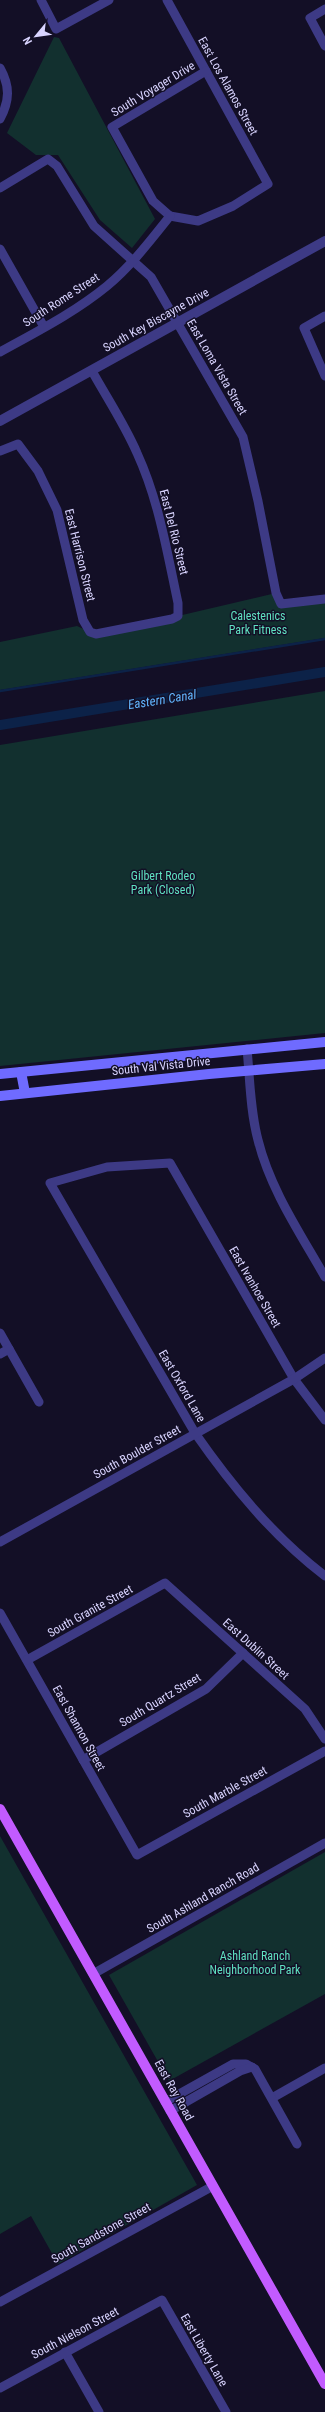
<svg xmlns="http://www.w3.org/2000/svg" width="325" height="2412" viewBox="0 0 325 2412" font-family="'Roboto Condensed',sans-serif">
<style>
.green{fill:#12302f}
.lines{fill:none;stroke-linecap:round;stroke-linejoin:round}
.stream{stroke:#0c2248;stroke-width:2.5}
.canal{stroke:#0c2248;stroke-width:10}
.minor{stroke:#3d3a85;stroke-width:9}
.tertiary{stroke:#3d3a85;stroke-width:10}
.secondary{stroke:#6f6bff;stroke-width:10}
.primary{stroke:#c25bff;stroke-width:10}
.labels{text-anchor:middle;stroke-width:3;stroke-linejoin:round;paint-order:stroke}
.street-label{font-size:12px;fill:#d9d4ff;stroke:#130f26}
.park-label{font-size:12px;fill:#5fe0c0;stroke:#130f26}
.water-label{font-size:13px;font-style:italic;fill:#62b6ff;stroke:#130f26}
</style>
<rect width="100%" height="100%" fill="#130f26"/>
<!-- green -->
<g class="green">
<polygon points="54,37 59,38 155,219 132,248 100,220 58,155 36,155 7,133"/>
<polygon points="276,593 281,604 325,599 325,638 0,690 0,642 77,626 90,632 178,616"/>
<polygon points="325,691 325,1033 0,1066 0,745"/>
<polygon points="0,1836 197,2185 58,2264 31,2216 0,2234"/>
<polygon points="325,1852 325,1994 169,2081 109,1975"/>
</g>
<g class="lines">
<!-- stream -->
<polyline class="stream" points="0,691 325,639"/>
<!-- canal -->
<polyline class="canal" points="0,725 325,672"/>
<!-- minor -->
<g class="minor">
<polyline points="41,0 56,29 109,0"/>
<polyline points="167,0 268,184 233,206 198,221 170,216"/>
<polyline points="325,9 310,18 325,46"/>
<path d="M0 68C10 86 10 100 0 119"/>
<polyline points="0,188 48,159 57,166 94,226 151,277 243,437 258,501 276,593 281,604 325,599"/>
<polyline points="170,216 153,201 112,127 206,71"/>
<polyline points="0,249 44,327"/>
<polyline points="325,316 304,328 325,376"/>
<path d="M0 352C36 332 74 313 107 286 131 266 150 241 170 216"/>
<path d="M0 451 18 444 38 471 57 510 83 620 90 632 96 634 172 619 178 616V603C167 552 159 501 137 453 125 425 107 398 92 371"/>
<path d="M247 1049C250 1079 250 1110 258 1140 270 1189 300 1233 325 1277"/>
<polyline points="0,1333 39,1402"/>
<polyline points="0,1354 9,1349"/>
<path d="M325 1420 294 1379 170 1163 107 1167 50 1183 195 1433C232 1486 273 1536 325 1576"/>
<polyline points="0,1542 294,1379 325,1358"/>
<polyline points="0,1613 137,1855 325,1751"/>
<polyline points="27,1660 165,1583 305,1709 325,1739"/>
<polyline points="83,1760 206,1689 243,1653"/>
<polyline points="93,1974 325,1843"/>
<polyline points="272,2098 325,2068"/>
<polyline points="165,2102 233,2064 246,2064 255,2069 297,2144"/>
<polyline points="170,2111 240,2071 252,2067"/>
<polyline points="0,2302 213,2186"/>
<polyline points="65,2352 99,2412"/>
<polyline points="0,2388 162,2300 226,2412"/>
</g>
<!-- tertiary -->
<polyline class="tertiary" points="0,421 325,241"/>
<!-- secondary -->
<g class="secondary">
<polyline points="21,1072 25,1093"/>
<polyline points="0,1074 325,1042"/>
<polyline points="0,1096 209,1074 325,1064"/>
</g>
<!-- primary -->
<polyline class="primary" points="0,1809 325,2384"/>
</g>
<g class="labels">
<!-- street labels -->
<g class="street-label">
<text transform="translate(228 86) rotate(61)" y="4">East Los Alamos Street</text>
<text transform="translate(153 89) rotate(-31)" y="4">South Voyager Drive</text>
<text transform="translate(61 300) rotate(-33)" y="4">South Rome Street</text>
<text transform="translate(156 320) rotate(-29)" y="4">South Key Biscayne Drive</text>
<text transform="translate(217 367) rotate(60)" y="4">East Loma Vista Street</text>
<text transform="translate(174 532) rotate(76)" y="4">East Del Rio Street</text>
<text transform="translate(80 555) rotate(76)" y="4">East Harrison Street</text>
<text transform="translate(161 1066) rotate(-6)" y="4">South Val Vista Drive</text>
<text transform="translate(255 1287) rotate(60)" y="4">East Ivanhoe Street</text>
<text transform="translate(182 1386) rotate(60)" y="4">East Oxford Lane</text>
<text transform="translate(137 1452) rotate(-29)" y="4">South Boulder Street</text>
<text transform="translate(90 1611) rotate(-29)" y="4">South Granite Street</text>
<text transform="translate(256 1649) rotate(42)" y="4">East Dublin Street</text>
<text transform="translate(160 1700) rotate(-31)" y="4">South Quartz Street</text>
<text transform="translate(79 1728) rotate(61)" y="4">East Shannon Street</text>
<text transform="translate(225 1792) rotate(-29)" y="4">South Marble Street</text>
<text transform="translate(203 1898) rotate(-30)" y="4">South Ashland Ranch Road</text>
<text transform="translate(174 2090) rotate(61)" y="4">East Ray Road</text>
<text transform="translate(101 2233) rotate(-29)" y="4">South Sandstone Street</text>
<text transform="translate(75 2333) rotate(-28)" y="4">South Nielson Street</text>
<text transform="translate(204 2350) rotate(60)" y="4">East Liberty Lane</text>
</g>
<!-- park labels -->
<g class="park-label">
<text x="258" y="620">Calestenics<tspan x="258" dy="14">Park Fitness</tspan></text>
<text x="163" y="880">Gilbert Rodeo<tspan x="163" dy="14">Park (Closed)</tspan></text>
<text x="255" y="1960">Ashland Ranch<tspan x="255" dy="14">Neighborhood Park</tspan></text>
</g>
<!-- water labels -->
<g class="water-label">
<text transform="translate(162 699) rotate(-9)" y="5">Eastern Canal</text>
</g>
</g>
<!-- north arrow -->
<g transform="translate(36 36) rotate(241)" stroke="#130f26" stroke-width="3" paint-order="stroke">
<path d="M0-3L7 15L0 10L-7 15Z" fill="#d9d4ff"/>
<text y="-6" font-size="11" font-weight="bold" text-anchor="middle" fill="#d9d4ff">N</text>
</g>
</svg>
